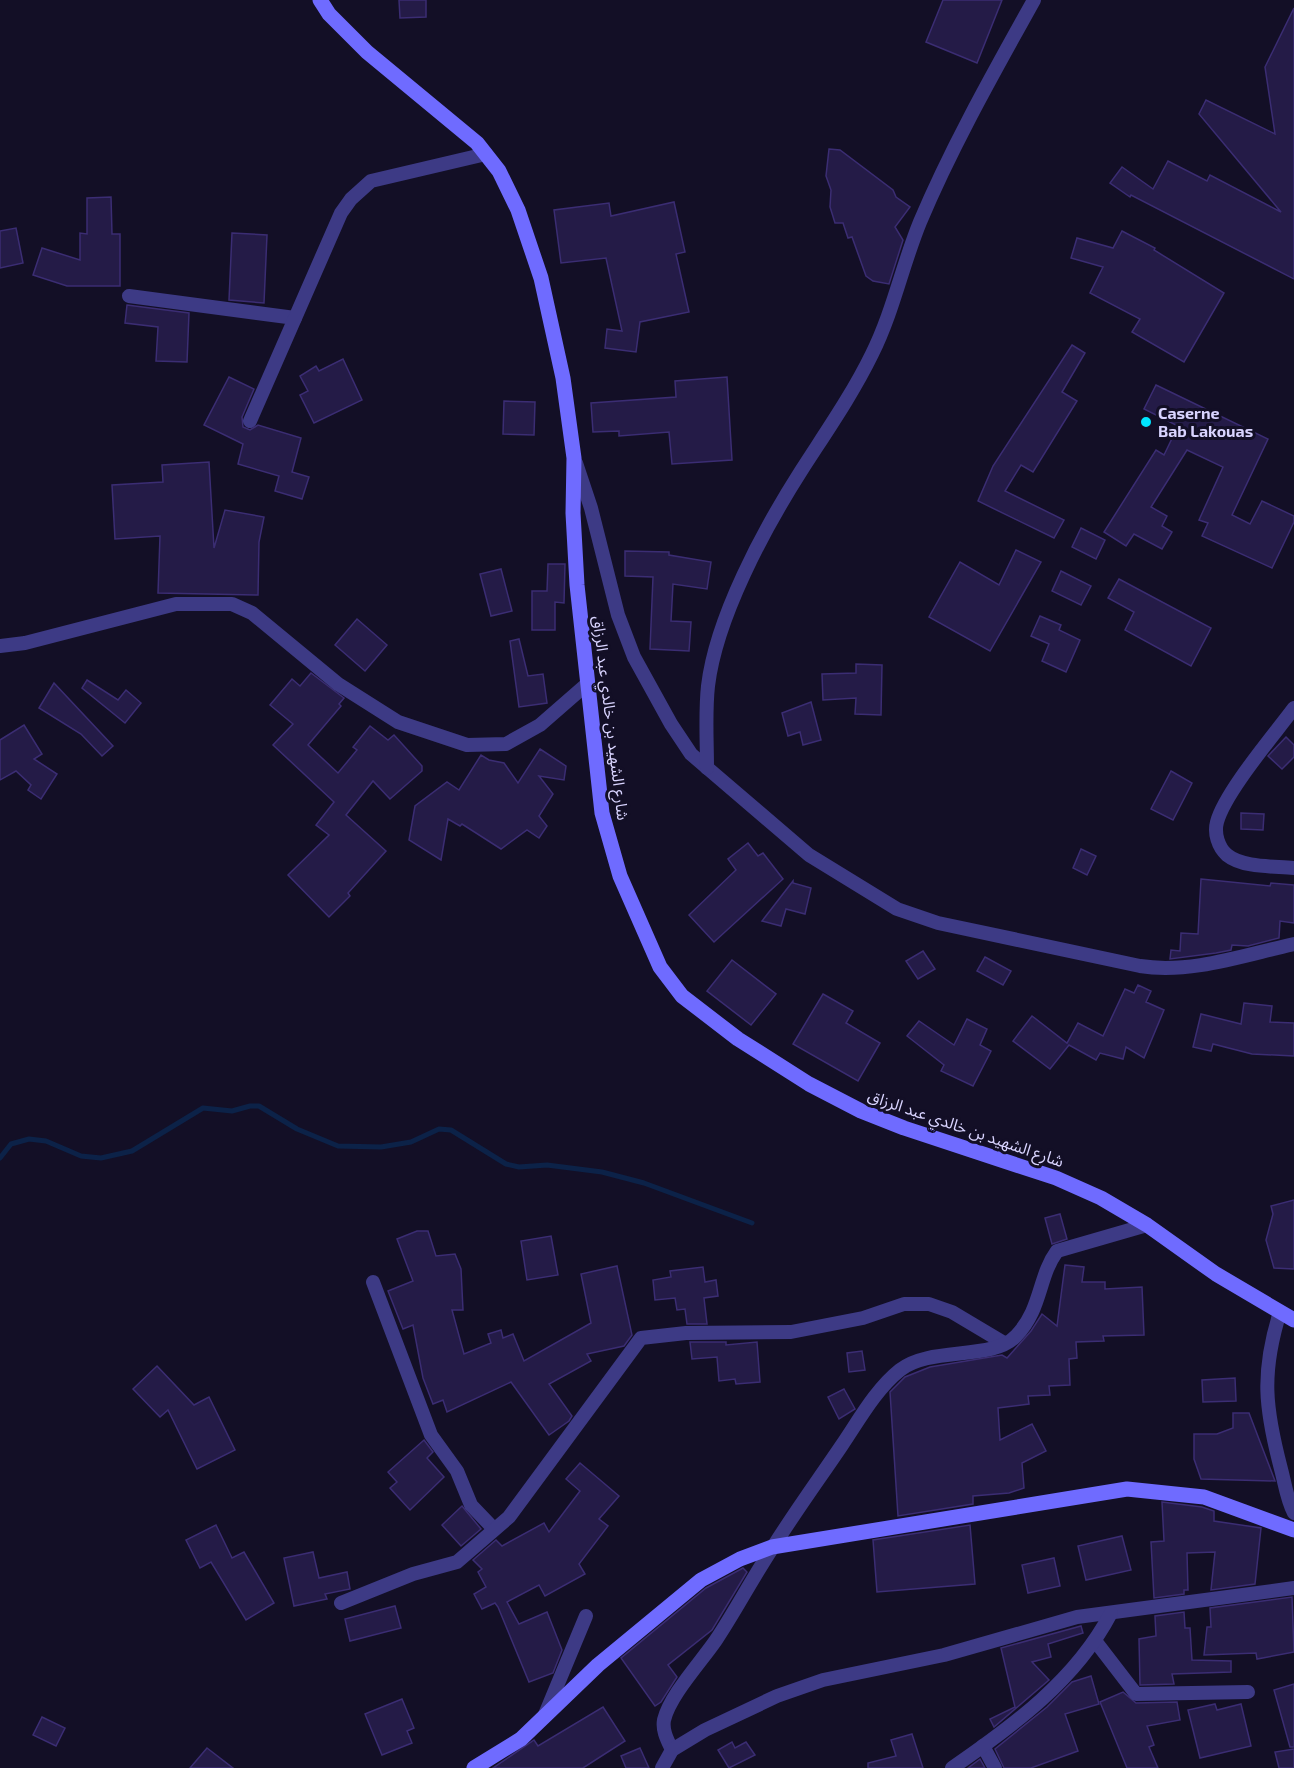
<svg xmlns="http://www.w3.org/2000/svg" width="1294" height="1768" viewBox="0 0 1294 1768" font-family="'Exo 2','Noto Sans Arabic',sans-serif">
<style>
.lines{fill:none;stroke-linecap:round;stroke-linejoin:round}
.stream{stroke:#0c2248;stroke-width:5}
.building{fill:#241b47;stroke:#3b2d73;stroke-width:1.5}
.street{stroke:#3d3a85;stroke-width:14}
.secondary{stroke:#6f6bff;stroke-width:15}
.poi-dot{fill:#00e5ff;stroke:#130f26;stroke-width:2}
.labels{text-anchor:middle;stroke-width:6;stroke-linejoin:round;paint-order:stroke}
.poi-label{font-size:16px;font-weight:bold;fill:#d9d4ff;stroke:#130f26;text-anchor:start}
.street-label{font-size:16px;fill:#d9d4ff;stroke:#130f26}
</style>
<rect width="100%" height="100%" fill="#130f26"/>
<g class="lines">
<!-- stream -->
<polyline class="stream" points="0,1158 11,1144 29,1139 46,1141 81,1156 101,1158 132,1151 203,1108 232,1111 250,1106 259,1106 297,1129 338,1146 381,1147 411,1142 439,1129 451,1130 506,1164 519,1167 547,1165 602,1172 644,1183 752,1223"/>
</g>
<!-- building -->
<g class="building">
<polygon points="399,0 426,0 426,17 400,18"/>
<polygon points="943,0 1002,0 977,63 926,42"/>
<polygon points="1294,8 1294,279 1131,195 1130,197 1110,183 1122,167 1153,189 1168,161 1207,181 1210,175 1281,212 1199,114 1206,100 1275,134 1265,67"/>
<polygon points="829,149 840,150 893,190 896,197 910,207 895,227 903,240 889,284 873,281 866,276 852,237 848,238 843,223 835,223 830,207 831,190 826,176"/>
<polygon points="111,197 112,234 120,234 120,286 67,286 33,275 42,248 80,260 80,233 87,234 87,198"/>
<polygon points="674,202 685,252 676,254 689,312 640,322 636,352 605,348 607,329 622,331 606,258 561,263 554,210 609,203 611,216"/>
<polygon points="16,228 23,263 0,268 0,231"/>
<polygon points="1122,231 1155,248 1154,250 1224,293 1184,362 1132,332 1140,319 1090,293 1103,267 1071,258 1077,238 1113,248"/>
<polygon points="232,233 267,235 264,303 229,300"/>
<polygon points="127,305 189,313 187,362 156,361 158,327 125,323"/>
<polygon points="1072,345 1085,353 1062,392 1077,401 1033,472 1021,465 1005,491 1064,520 1054,538 978,501 993,466"/>
<polygon points="343,359 362,400 314,423 300,395 308,391 300,376 316,366 319,371"/>
<polygon points="229,377 254,389 242,417 243,427 250,430 258,425 301,438 292,472 309,477 302,499 275,491 279,476 238,464 243,444 204,425"/>
<polygon points="727,377 732,460 672,464 669,432 619,436 619,431 593,432 591,403 676,397 675,381"/>
<polygon points="1156,385 1268,439 1232,515 1250,524 1262,501 1294,516 1294,522 1272,568 1202,536 1208,523 1199,520 1223,467 1187,450 1151,507 1167,516 1162,526 1172,532 1162,549 1134,534 1126,546 1104,532 1156,450 1164,455 1178,426 1144,409"/>
<polygon points="504,401 535,402 534,435 503,434"/>
<polygon points="209,462 214,548 225,510 264,517 259,542 258,595 158,593 160,536 115,539 112,485 163,482 162,465"/>
<polygon points="1081,528 1105,540 1096,559 1072,547"/>
<polygon points="1016,550 1041,562 990,651 929,617 960,562 999,585"/>
<polygon points="625,551 669,552 669,555 711,562 707,589 673,584 671,621 691,622 689,651 650,649 653,577 625,576"/>
<polygon points="548,564 565,564 564,603 555,602 555,630 532,630 532,591 547,591"/>
<polygon points="501,569 512,611 491,616 480,574"/>
<polygon points="1061,571 1091,586 1081,605 1052,591"/>
<polygon points="1119,579 1211,628 1191,666 1125,630 1134,612 1108,598"/>
<polygon points="1040,616 1061,625 1059,630 1080,640 1066,672 1042,661 1049,644 1031,636"/>
<polygon points="357,619 387,645 365,671 335,645"/>
<polygon points="519,639 528,676 543,674 547,703 519,707 510,641"/>
<polygon points="856,664 882,665 881,715 855,714 856,698 823,700 822,674 856,673"/>
<polygon points="311,673 344,698 339,704 341,706 308,745 338,773 357,750 353,747 370,726 388,740 394,735 422,766 422,771 390,799 373,781 346,815 386,851 348,893 350,896 329,917 288,875 329,835 316,825 334,802 273,745 293,724 270,705 292,679 300,686"/>
<polygon points="87,680 118,700 126,690 141,703 125,723 82,688"/>
<polygon points="54,683 113,746 102,756 81,734 39,708"/>
<polygon points="811,702 821,740 803,745 800,732 788,736 782,713"/>
<polygon points="24,725 42,754 34,759 57,774 41,799 28,790 31,785 16,771 0,780 0,740"/>
<polygon points="1286,737 1294,745 1294,757 1282,769 1268,756"/>
<polygon points="540,749 566,766 564,780 539,776 553,794 539,816 547,826 539,838 527,830 501,849 462,824 460,826 448,819 441,860 409,840 415,806 447,782 459,790 481,755 489,760 504,763 518,783"/>
<polygon points="1171,771 1192,783 1173,820 1151,809"/>
<polygon points="1241,813 1264,814 1263,830 1241,829"/>
<polygon points="748,843 758,856 763,853 783,879 714,942 689,915 736,870 728,859"/>
<polygon points="1081,849 1096,856 1087,875 1073,868"/>
<polygon points="1201,879 1270,886 1271,883 1294,885 1294,923 1280,921 1279,938 1248,946 1232,945 1231,950 1216,953 1170,959 1171,950 1180,951 1181,933 1198,934"/>
<polygon points="793,881 793,883 811,888 805,914 786,909 781,926 762,921"/>
<polygon points="923,951 935,969 918,979 906,961"/>
<polygon points="985,957 1011,971 1003,985 977,971"/>
<polygon points="732,960 776,994 751,1025 707,991"/>
<polygon points="1138,985 1151,991 1146,1002 1164,1010 1144,1058 1126,1047 1123,1059 1100,1053 1096,1060 1069,1045 1050,1069 1013,1041 1032,1016 1067,1043 1078,1023 1103,1036 1125,989 1134,993"/>
<polygon points="823,994 853,1011 846,1023 880,1043 858,1081 793,1044"/>
<polygon points="1244,1003 1272,1006 1270,1022 1294,1023 1294,1056 1252,1054 1213,1044 1211,1051 1193,1047 1201,1014 1241,1024"/>
<polygon points="967,1019 987,1029 980,1045 991,1051 973,1086 941,1071 944,1065 907,1036 919,1021 954,1045"/>
<polygon points="1294,1200 1294,1269 1274,1268 1266,1240 1273,1214 1271,1206"/>
<polygon points="1060,1214 1067,1239 1052,1244 1045,1218"/>
<polygon points="417,1231 428,1231 436,1256 455,1254 461,1269 463,1310 452,1310 464,1354 491,1343 488,1334 501,1330 503,1338 513,1334 524,1361 591,1323 581,1274 617,1266 632,1335 624,1346 587,1354 591,1361 549,1384 572,1416 569,1421 549,1435 511,1382 447,1412 443,1400 433,1404 423,1378 413,1325 403,1329 388,1291 413,1281 397,1239"/>
<polygon points="551,1236 558,1275 527,1280 521,1241"/>
<polygon points="1065,1265 1084,1267 1082,1282 1105,1282 1105,1289 1142,1287 1144,1335 1103,1336 1104,1341 1076,1342 1077,1358 1069,1359 1070,1385 1049,1386 1050,1395 1028,1396 1029,1404 998,1408 1000,1440 1032,1424 1046,1451 1022,1463 1024,1488 1009,1493 973,1496 973,1504 898,1516 890,1392 905,1377 930,1367 1002,1355 1007,1358 1031,1331 1042,1314 1057,1326"/>
<polygon points="703,1267 705,1282 716,1280 718,1296 704,1298 707,1324 687,1324 685,1309 677,1310 675,1298 655,1300 653,1280 671,1277 670,1271"/>
<polygon points="690,1342 726,1342 726,1345 757,1342 760,1382 736,1384 735,1379 719,1381 717,1357 692,1359"/>
<polygon points="862,1351 865,1370 849,1372 847,1353"/>
<polygon points="157,1366 194,1405 209,1397 235,1450 197,1469 168,1410 160,1417 133,1389"/>
<polygon points="1235,1378 1236,1401 1203,1402 1202,1380"/>
<polygon points="844,1389 855,1409 839,1419 828,1397"/>
<polygon points="1233,1413 1249,1413 1275,1481 1201,1479 1194,1459 1194,1434 1217,1434 1233,1428"/>
<polygon points="424,1440 433,1452 427,1458 444,1477 410,1510 390,1488 397,1482 388,1472"/>
<polygon points="580,1463 619,1496 599,1519 608,1526 579,1564 585,1574 545,1596 539,1585 507,1602 519,1624 547,1612 562,1650 553,1673 529,1682 498,1607 495,1603 482,1609 474,1594 486,1587 478,1572 482,1569 473,1560 496,1540 502,1546 544,1523 549,1532 580,1491 566,1479"/>
<polygon points="1162,1502 1202,1507 1214,1511 1214,1521 1261,1528 1255,1584 1211,1590 1215,1552 1187,1553 1188,1590 1184,1590 1184,1594 1154,1598 1151,1542 1164,1541"/>
<polygon points="462,1506 481,1529 461,1546 442,1525"/>
<polygon points="216,1525 232,1558 244,1552 274,1603 246,1620 211,1562 200,1568 186,1540"/>
<polygon points="970,1525 975,1584 877,1592 873,1540"/>
<polygon points="1122,1536 1131,1570 1086,1580 1078,1546"/>
<polygon points="313,1552 319,1578 347,1572 350,1589 325,1594 327,1599 294,1606 284,1558"/>
<polygon points="1054,1558 1060,1586 1028,1593 1022,1565"/>
<polygon points="743,1568 747,1572 712,1630 668,1665 677,1677 661,1702 655,1706 621,1658 706,1588"/>
<polygon points="1292,1597 1294,1652 1257,1659 1256,1653 1204,1655 1207,1627 1211,1627 1210,1608"/>
<polygon points="395,1606 401,1628 350,1641 345,1619"/>
<polygon points="1184,1612 1185,1628 1190,1628 1192,1660 1231,1661 1231,1672 1172,1674 1174,1684 1140,1685 1139,1639 1156,1636 1155,1616"/>
<polygon points="1081,1626 1083,1633 1048,1644 1051,1657 1032,1662 1049,1680 994,1727 990,1719 1015,1707 1001,1648"/>
<polygon points="1091,1676 1099,1704 1065,1714 1078,1751 1031,1768 1004,1768 995,1749 1047,1707 1072,1682"/>
<polygon points="1294,1684 1294,1747 1290,1747 1274,1690"/>
<polygon points="1123,1692 1136,1703 1177,1702 1180,1720 1147,1726 1154,1745 1149,1747 1158,1768 1127,1768 1100,1702"/>
<polygon points="402,1699 414,1728 407,1731 412,1743 382,1755 365,1714"/>
<polygon points="1215,1704 1217,1710 1241,1704 1251,1746 1200,1758 1188,1710"/>
<polygon points="603,1707 625,1741 583,1768 493,1768 534,1740 538,1746"/>
<polygon points="42,1717 65,1728 56,1746 33,1735"/>
<polygon points="912,1734 923,1768 868,1768 868,1763 896,1756 891,1740"/>
<polygon points="732,1742 735,1748 746,1742 755,1755 729,1768 718,1750"/>
<polygon points="207,1748 233,1768 190,1768"/>
<polygon points="640,1748 649,1768 626,1768 621,1756"/>
<polygon points="1294,1749 1294,1768 1279,1768 1275,1752"/>
<polygon points="980,1759 985,1768 968,1768"/>
</g>
<g class="lines">
<!-- street -->
<g class="street">
<polyline points="129,296 295,318"/>
<polyline points="250,421 341,213 351,199 371,181 486,154"/>
<path d="M576 463 591 508 618 615 634 657 671 724 691 754 809 855 897 909 938 923 1140 966C1191 974 1244 955 1294 944"/>
<polyline points="0,646 25,643 176,604 232,604 252,613 338,684 398,722 467,745 506,744 540,725 587,684"/>
<path d="M1294 708C1274 735 1225 792 1217 822 1214 833 1218 847 1227 855 1243 868 1274 866 1294 868"/>
<path d="M707 768C707 740 705 713 708 686 716 618 764 529 801 471 826 432 852 395 872 354 893 312 902 266 920 222 952 146 994 72 1034 0"/>
<polyline points="373,1282 431,1435 457,1471 471,1505 493,1528"/>
<path d="M1280 1312C1261 1373 1265 1408 1281 1469 1285 1484 1287 1500 1294 1513"/>
<polyline points="341,1603 413,1574 457,1562 509,1517 641,1338 686,1333 791,1332 863,1318 904,1304 929,1304 952,1312 1004,1343"/>
<polyline points="1096,1642 1136,1694 1248,1692"/>
<polyline points="544,1717 586,1616"/>
<polyline points="983,1746 995,1768"/>
<path d="M672 1750C668 1741 662 1731 664 1720 670 1695 701 1662 716 1640 736 1610 753 1577 773 1547 795 1512 819 1479 842 1445 859 1420 876 1389 900 1370 930 1346 993 1361 1016 1336 1042 1309 1038 1277 1057 1251L1147 1225"/>
<polyline points="662,1768 672,1750 705,1730 777,1696 823,1680 944,1655 1077,1617 1294,1588"/>
<path d="M952 1768C1013 1726 1076 1680 1111 1613"/>
</g>
<!-- secondary -->
<g class="secondary">
<polyline points="320,0 329,14 367,52 477,143 499,171 518,210 541,278 563,378 574,458 573,513 577,585 602,813 620,876 660,967 682,996 738,1039 809,1084 861,1111 904,1128 1056,1178 1101,1198 1147,1225 1216,1274 1294,1320"/>
<polyline points="474,1768 521,1739 598,1665 701,1580 740,1559 772,1547 1127,1489 1204,1497 1294,1530"/>
</g>
</g>
<!-- markers -->
<circle class="poi-dot" cx="1146" cy="422" r="6"/>
<g class="labels">
<!-- poi labels -->
<g class="poi-label">
<text x="1158" y="419">Caserne<tspan x="1158" dy="18">Bab Lakouas</tspan></text>
</g>
<!-- street labels -->
<g class="street-label">
<text transform="translate(611 718) rotate(83)" y="6">شارع الشهيد بن خالدي عبد الرزاق</text>
<text transform="translate(966 1128) rotate(19)" y="6">شارع الشهيد بن خالدي عبد الرزاق</text>
</g>
</g>
</svg>
